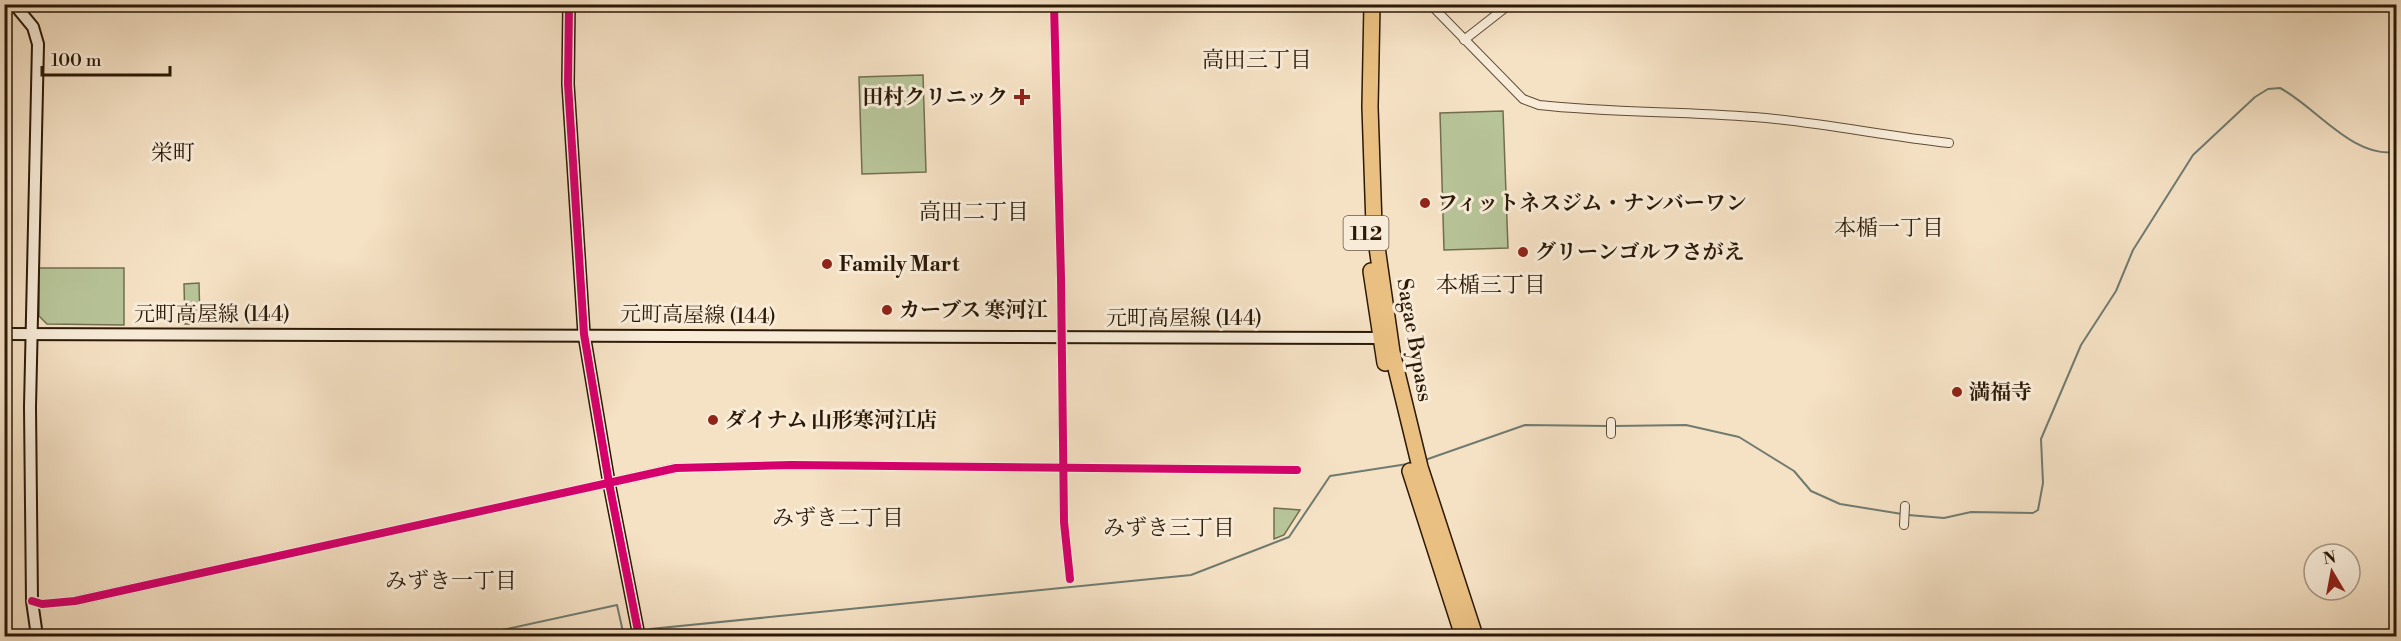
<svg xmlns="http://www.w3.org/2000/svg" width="2401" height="641" viewBox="0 0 2401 641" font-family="'Libre Bodoni','Noto Serif JP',serif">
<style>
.green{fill:#b7c498;stroke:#716e4f;stroke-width:1.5}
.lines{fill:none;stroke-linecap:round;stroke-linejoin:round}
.stream{stroke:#6f7b70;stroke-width:2}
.street-casing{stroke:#5e4b36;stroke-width:10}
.secondary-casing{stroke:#2b1906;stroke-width:14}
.highway-casing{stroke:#2b1906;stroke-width:18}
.street{stroke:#f8ecd9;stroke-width:8}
.secondary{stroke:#f8ecd9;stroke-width:10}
.highway{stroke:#eac082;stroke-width:15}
.cycleway-casing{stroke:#f8ecd9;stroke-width:11}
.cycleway{stroke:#d6006c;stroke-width:8}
.poi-dot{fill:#8f2418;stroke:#f8ecd9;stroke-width:2}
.labels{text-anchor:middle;stroke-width:6;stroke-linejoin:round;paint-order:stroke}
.shield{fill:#f8ecd9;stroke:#685845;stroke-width:1.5}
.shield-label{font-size:20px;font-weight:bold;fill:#2b1906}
.poi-label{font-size:21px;font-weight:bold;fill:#2b1906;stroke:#f8ecd9;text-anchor:start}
.street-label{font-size:21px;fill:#2b1906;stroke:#f8ecd9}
.neighbourhood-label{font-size:22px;fill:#2b1906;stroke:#f8ecd9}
</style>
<rect width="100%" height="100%" fill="#f5e1c4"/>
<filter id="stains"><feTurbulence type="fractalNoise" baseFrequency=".00333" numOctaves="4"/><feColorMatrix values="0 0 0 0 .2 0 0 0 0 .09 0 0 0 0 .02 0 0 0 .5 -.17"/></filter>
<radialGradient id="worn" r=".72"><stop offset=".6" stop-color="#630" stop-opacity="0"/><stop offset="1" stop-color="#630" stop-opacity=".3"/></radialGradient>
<!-- green -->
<g class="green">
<polygon points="923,75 926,172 862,174 859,77"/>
<polygon points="1503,111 1508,248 1444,250 1440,113"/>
<polygon points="39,268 124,268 124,325 47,324 39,316"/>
<polygon points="199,283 200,324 185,324 184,284"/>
<polygon points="1274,508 1300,510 1284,535 1274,539"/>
</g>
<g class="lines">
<!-- stream -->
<g class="stream">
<polyline points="1614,426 1686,425 1739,437 1794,471 1811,491 1840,504 1902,514"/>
<polyline points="1425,460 1525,425 1608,426"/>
<path d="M1908 515 1944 518 1971 512 2033 513 2038 510 2043 483 2041 439 2081 345 2116 291 2133 250 2193 155 2255 97 2268 89 2280 88C2316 107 2352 158 2396 152"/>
<polyline points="650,629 1191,575 1289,537 1330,476 1414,463"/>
<polyline points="475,636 617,605 623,632"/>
</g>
<defs>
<g id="street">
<polyline points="1054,4 1061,278 1064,522 1070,579"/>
<path d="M1430 4 1523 99 1539 105C1610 113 1682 111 1754 117 1820 122 1883 136 1949 143"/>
<polyline points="1464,40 1510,4"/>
<polyline points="1611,422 1611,434"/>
<polyline points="1904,525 1905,506"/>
<polyline points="32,601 42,604 75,601 676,468 791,465 1297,470"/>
</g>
<g id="secondary">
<polyline points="14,4 33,27 38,44 30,407 32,601 37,636"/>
<polyline points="569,4 568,84 584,334 609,483 639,636"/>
<polyline points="4,334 1387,338"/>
</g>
<g id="highway">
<polyline points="1372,4 1370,107 1374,226 1392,352 1420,467 1475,636"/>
<polyline points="1371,271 1385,363"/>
<polyline points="1410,471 1463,636"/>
</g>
</defs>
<!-- street casing -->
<use href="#street" class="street-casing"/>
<!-- secondary casing -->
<use href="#secondary" class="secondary-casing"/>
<!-- highway casing -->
<use href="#highway" class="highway-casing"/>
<!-- street -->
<use href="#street" class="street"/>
<!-- secondary -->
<use href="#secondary" class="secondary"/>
<!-- highway -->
<use href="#highway" class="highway"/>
<defs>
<g id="cycleway">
<polyline points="569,4 568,84 584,334 609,483 639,636"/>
<polyline points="1054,4 1061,278 1064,522 1070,579"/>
<polyline points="32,601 42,604 75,601 676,468 791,465 1297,470"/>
</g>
</defs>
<!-- cycleway casing -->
<use href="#cycleway" class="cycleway-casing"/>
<!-- cycleway -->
<use href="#cycleway" class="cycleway"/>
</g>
<!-- markers -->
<g class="poi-dot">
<path d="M1019 88h6v6h6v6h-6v6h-6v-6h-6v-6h6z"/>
<circle cx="1425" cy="203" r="6"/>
<circle cx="1523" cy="252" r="6"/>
<circle cx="827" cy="264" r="6"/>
<circle cx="887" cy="310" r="6"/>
<circle cx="1957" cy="392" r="6"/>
<circle cx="713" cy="420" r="6"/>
</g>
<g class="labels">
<!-- shield labels -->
<rect class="shield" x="1343.5" y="216" width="45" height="34" rx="4.5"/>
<g class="shield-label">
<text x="1366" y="240">112</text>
</g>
<!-- poi labels -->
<g class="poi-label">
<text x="1008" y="104" text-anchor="end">田村クリニック</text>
<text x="1437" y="210">フィットネスジム・ナンバーワン</text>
<text x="1535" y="259">グリーンゴルフさがえ</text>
<text x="839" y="271">Family Mart</text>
<text x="899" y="317">カーブス 寒河江</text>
<text x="1969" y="399">満福寺</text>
<text x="725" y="427">ダイナム 山形寒河江店</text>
</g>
<!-- street labels -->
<g class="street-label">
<text x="212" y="321">元町高屋線 (144)</text>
<text transform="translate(698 315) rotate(1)" y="7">元町高屋線 (144)</text>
<text x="1184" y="325">元町高屋線 (144)</text>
<text transform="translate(1415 340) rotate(80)" y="7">Sagae Bypass</text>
</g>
<!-- neighbourhood labels -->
<g class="neighbourhood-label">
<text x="1257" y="67">高田三丁目</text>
<text x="173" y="160">栄町</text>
<text x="974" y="219">高田二丁目</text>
<text x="1889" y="235">本楯一丁目</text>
<text x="1491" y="292">本楯三丁目</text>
<text x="838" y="525">みずき二丁目</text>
<text x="1169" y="535">みずき三丁目</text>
<text x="451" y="588">みずき一丁目</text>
</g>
</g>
<!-- margin -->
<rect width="2401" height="641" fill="none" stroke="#f5e1c4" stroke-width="24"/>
<rect x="6" y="6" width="2389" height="629" fill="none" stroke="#2b1906" stroke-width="3"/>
<rect x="12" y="12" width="2377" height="617" fill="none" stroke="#2b1906" stroke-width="1.5"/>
<!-- north arrow -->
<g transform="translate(2332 572) rotate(350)"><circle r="28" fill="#f8ecd9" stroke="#a69885" stroke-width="1.5"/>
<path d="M0-4.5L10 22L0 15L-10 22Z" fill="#8f2418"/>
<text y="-9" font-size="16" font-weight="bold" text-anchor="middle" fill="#2b1906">N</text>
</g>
<!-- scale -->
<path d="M42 66v9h128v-9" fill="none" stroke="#2b1906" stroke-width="3"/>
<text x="51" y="66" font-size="18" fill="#2b1906" stroke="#f8ecd9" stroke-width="4.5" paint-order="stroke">100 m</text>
<rect width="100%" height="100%" filter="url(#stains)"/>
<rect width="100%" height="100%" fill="url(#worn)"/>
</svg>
